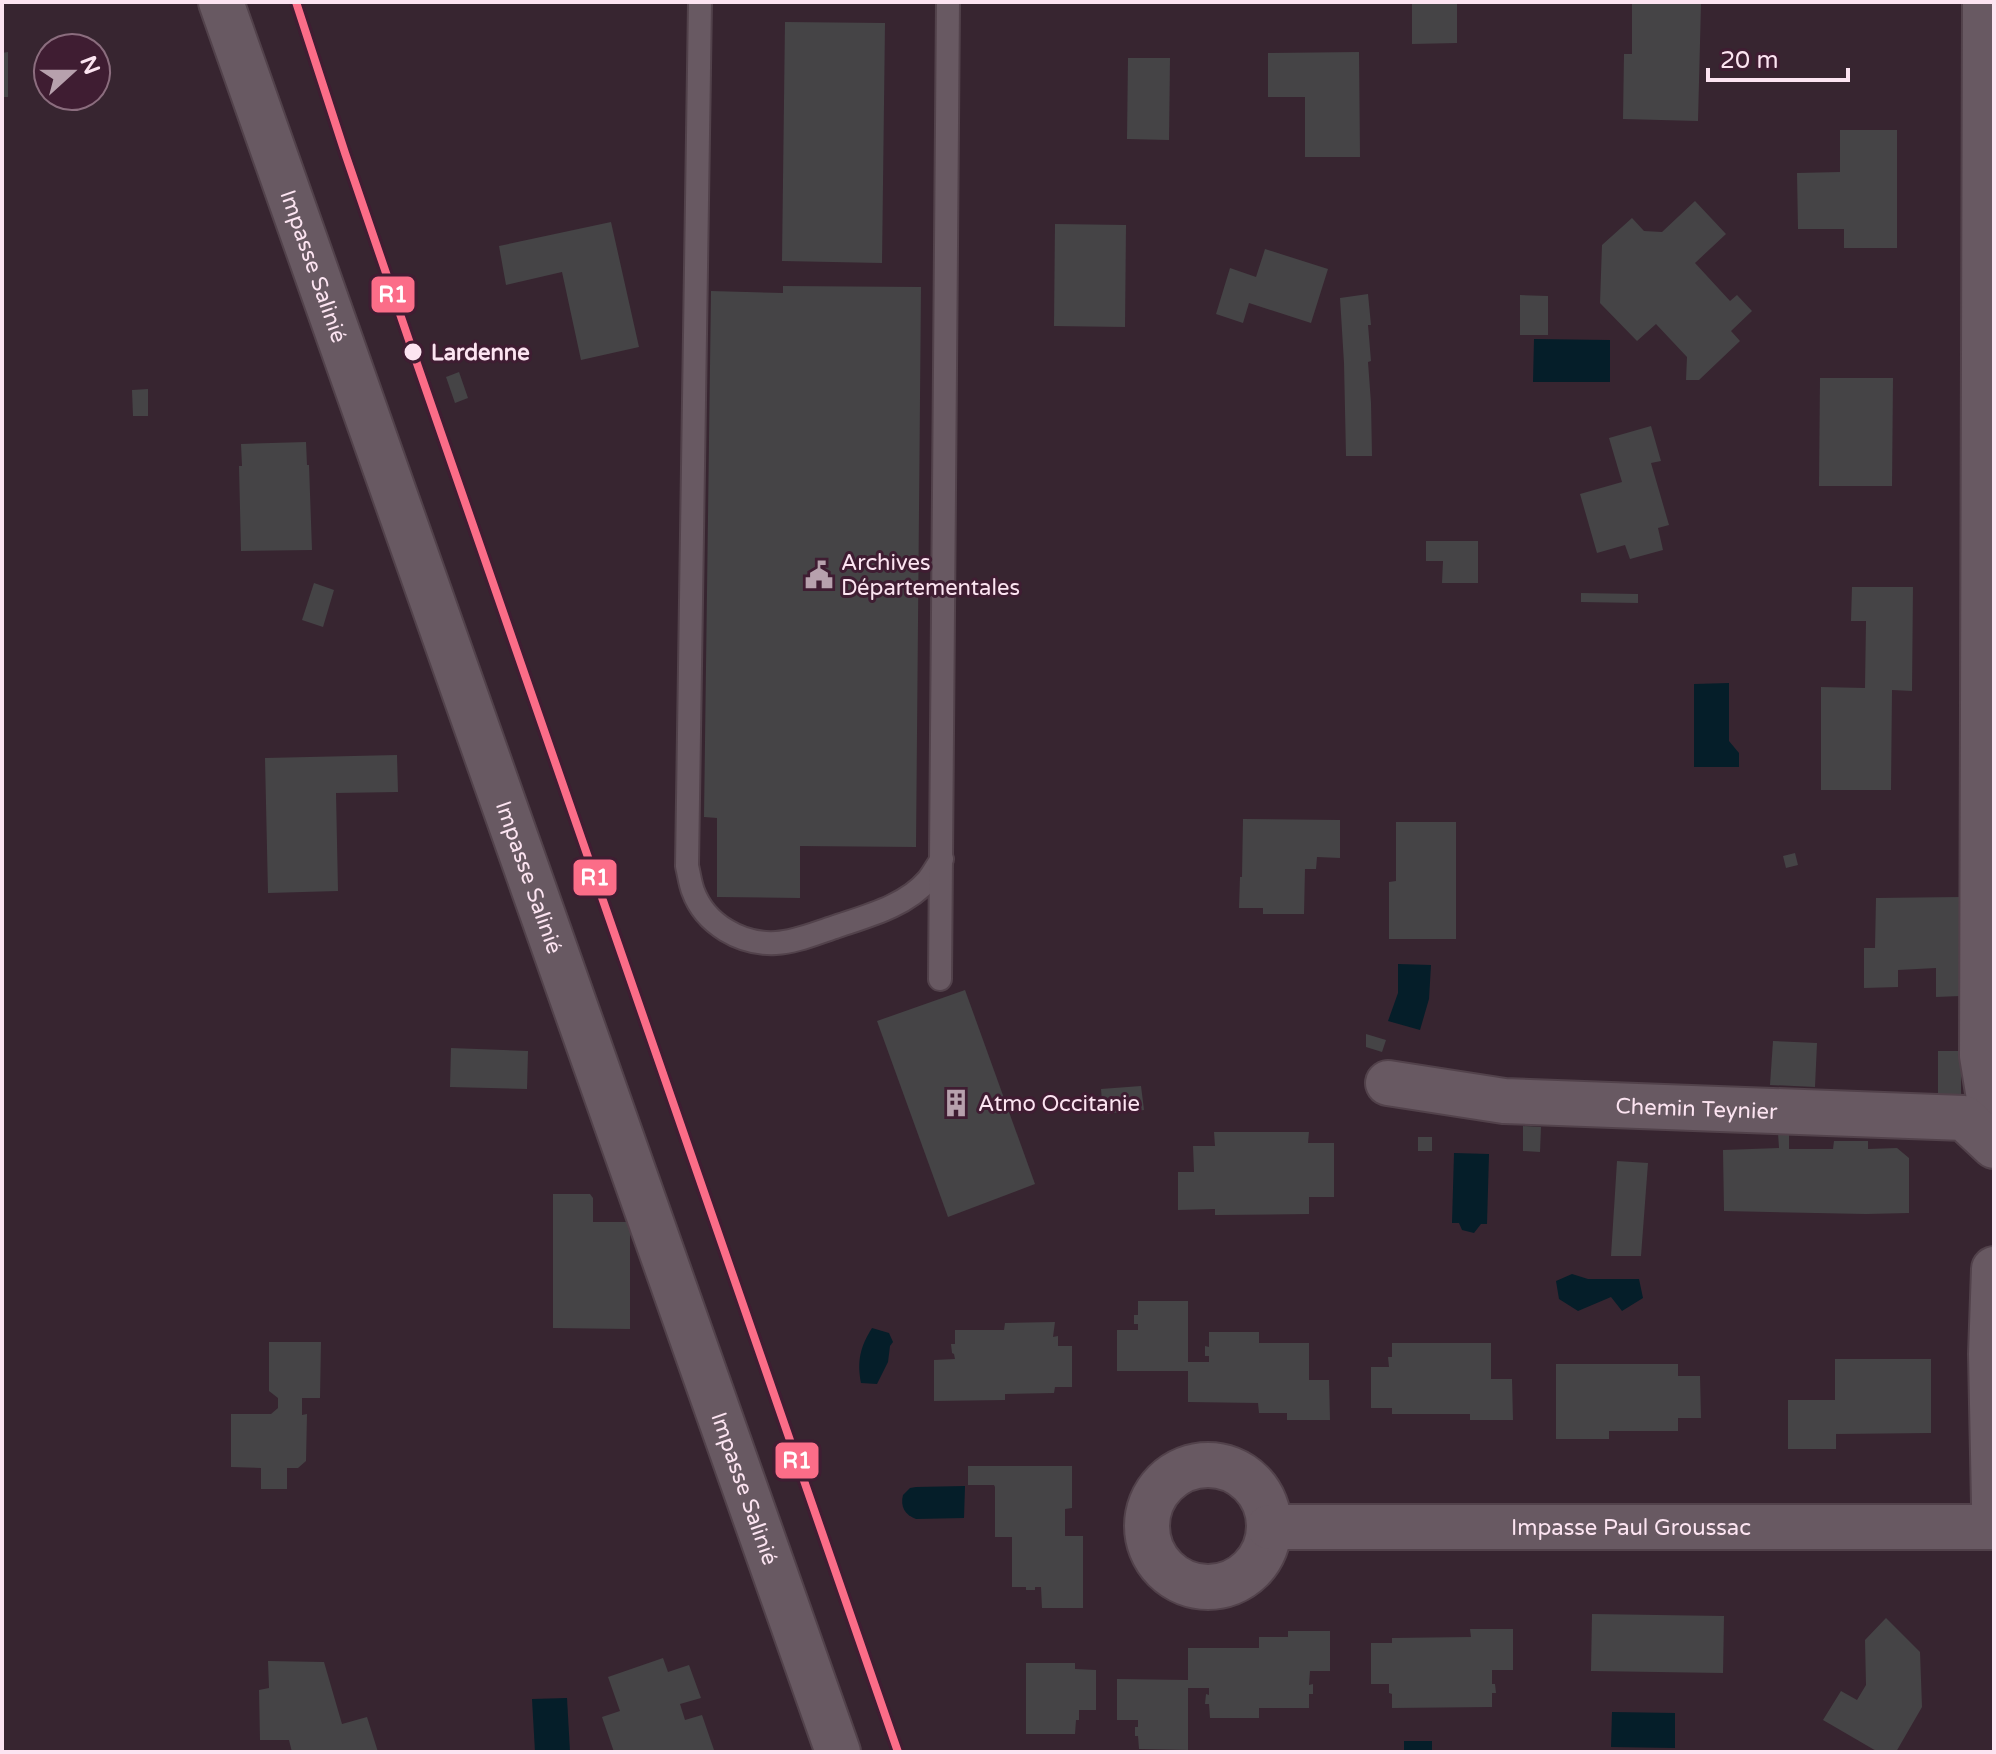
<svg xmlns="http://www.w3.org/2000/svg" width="1996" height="1754" viewBox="0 0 1996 1754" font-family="'Varela Round',sans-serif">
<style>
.water{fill:#051e29}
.building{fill:#454446}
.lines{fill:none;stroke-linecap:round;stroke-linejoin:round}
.lane-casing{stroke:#52424b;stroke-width:26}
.street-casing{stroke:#52424b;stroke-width:48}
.path{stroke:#70626b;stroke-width:5;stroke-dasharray:2 6;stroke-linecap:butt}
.lane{stroke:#685962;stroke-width:22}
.street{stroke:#685962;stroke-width:44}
.rail-1-casing{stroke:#3f1d32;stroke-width:14}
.rail-1{stroke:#fb6d88;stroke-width:8}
.stop-dot{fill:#fce4f1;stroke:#3f1d32;stroke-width:3}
.labels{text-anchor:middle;stroke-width:6;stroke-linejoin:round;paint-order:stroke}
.street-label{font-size:22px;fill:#fce4f1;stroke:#3f1d32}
.stop-label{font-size:22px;font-weight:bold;fill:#fce4f1;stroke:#3f1d32;text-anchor:start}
.poi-label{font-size:22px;fill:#fce4f1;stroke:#3f1d32;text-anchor:start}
.line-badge{stroke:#3f1d32;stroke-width:3}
.badge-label{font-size:22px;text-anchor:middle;font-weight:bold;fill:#fff}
</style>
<rect width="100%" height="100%" fill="#372530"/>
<!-- water -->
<g class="water">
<polygon points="1534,339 1610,340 1610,382 1533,382"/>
<polygon points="1729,683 1729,741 1739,753 1739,767 1694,767 1694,684"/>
<polygon points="1398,964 1431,965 1429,999 1420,1030 1388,1021 1398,993"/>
<polygon points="1454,1153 1489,1154 1487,1224 1481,1224 1474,1233 1462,1230 1459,1223 1452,1223"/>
<polygon points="1572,1274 1588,1279 1639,1279 1643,1298 1622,1311 1611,1297 1578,1311 1559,1299 1556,1281"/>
<path d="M872 1328 889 1333 893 1342 890 1346 888 1362 877 1384 861 1383C857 1361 860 1347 872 1328Z"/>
<path d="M965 1486 964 1518 916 1519C905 1515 900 1507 903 1495L910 1488 916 1487Z"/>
<polygon points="567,1698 570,1752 535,1752 532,1699"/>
<polygon points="1612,1712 1675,1713 1675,1748 1611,1747"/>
<rect x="1404" y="1741" width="28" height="11"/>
</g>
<!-- building -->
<g class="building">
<polygon points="1412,2 1457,2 1457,43 1412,44"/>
<polygon points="1632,3 1701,4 1698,121 1623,119 1624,54 1632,54"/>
<polygon points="785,22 885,23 882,263 782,261"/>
<polygon points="8,52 8,97 2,97 2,53"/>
<polygon points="1359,52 1360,157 1305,157 1305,97 1268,97 1268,53"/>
<polygon points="1128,58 1170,58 1169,140 1127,139"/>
<polygon points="1840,130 1897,130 1897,248 1844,248 1844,229 1798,229 1797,173 1840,172"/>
<polygon points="1695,201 1726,234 1695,263 1730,301 1737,295 1752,311 1731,331 1740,341 1699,380 1686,380 1687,357 1656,324 1637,341 1600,303 1602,245 1632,218 1644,231 1662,232"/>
<polygon points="611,222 639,347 581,360 562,272 506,285 499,246"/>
<polygon points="1055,224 1126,225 1125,327 1054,326"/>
<polygon points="1265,249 1328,269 1311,323 1249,303 1243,323 1216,314 1230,268 1256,277"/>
<polygon points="783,286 921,287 916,847 800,846 800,898 717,897 717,818 704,817 711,291 783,293"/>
<polygon points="1368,294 1371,325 1368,325 1371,361 1368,362 1371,403 1372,456 1346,456 1344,363 1340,298"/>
<polygon points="1520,295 1548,296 1548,335 1520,335"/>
<polygon points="459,372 468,398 455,403 446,377"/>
<polygon points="1820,378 1893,378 1892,486 1819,486"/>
<polygon points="148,389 148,416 133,416 132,390"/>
<polygon points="1651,426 1661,461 1651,463 1669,525 1658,528 1663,550 1630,559 1625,545 1597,553 1580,494 1622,482 1609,438"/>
<polygon points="306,442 307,465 309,465 312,550 241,551 239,466 242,466 241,444"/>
<polygon points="1426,541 1478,541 1478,583 1442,583 1443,561 1426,561"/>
<polygon points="314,583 334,590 323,627 302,620"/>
<polygon points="1852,587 1913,587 1912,691 1892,690 1891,790 1821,790 1821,687 1865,688 1866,621 1851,621"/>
<polygon points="1581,593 1638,594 1638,603 1581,602"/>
<polygon points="397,755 398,792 336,793 338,891 268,893 265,758"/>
<polygon points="1243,819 1340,820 1340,858 1317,857 1316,869 1305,869 1304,914 1263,914 1263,908 1239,908 1240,877 1242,877"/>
<polygon points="1396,822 1456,822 1456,939 1389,939 1389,882 1396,881"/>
<polygon points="1795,853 1798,865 1786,868 1783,856"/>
<polygon points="1961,897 1960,996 1936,997 1936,968 1898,970 1898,987 1864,988 1864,948 1875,948 1876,898"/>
<polygon points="965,990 1035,1184 948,1217 877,1021"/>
<polygon points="1366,1034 1386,1040 1382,1052 1366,1047"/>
<polygon points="1773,1041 1817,1043 1815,1087 1770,1085"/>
<polygon points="451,1048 528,1051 527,1089 450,1087"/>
<rect x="1938" y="1051" width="23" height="44"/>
<polygon points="1141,1086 1144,1110 1103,1114 1101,1089"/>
<polygon points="1523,1126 1541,1127 1540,1152 1523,1151"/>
<polygon points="1214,1132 1309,1132 1308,1143 1334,1143 1334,1197 1309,1197 1309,1214 1215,1215 1215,1209 1178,1210 1178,1172 1194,1172 1193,1146 1215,1146"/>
<polygon points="1778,1133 1789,1133 1789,1149 1833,1149 1834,1141 1868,1141 1868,1149 1897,1148 1909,1158 1909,1213 1866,1214 1724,1211 1723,1150 1779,1148"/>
<rect x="1418" y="1137" width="14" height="14"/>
<polygon points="1617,1161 1648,1163 1641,1256 1611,1256"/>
<polygon points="553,1194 590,1194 593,1198 593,1222 630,1222 630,1329 553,1328"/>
<polygon points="1138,1301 1188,1301 1188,1362 1209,1362 1209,1356 1205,1356 1205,1346 1209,1347 1209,1332 1259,1332 1259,1343 1309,1343 1309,1380 1329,1380 1330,1420 1287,1420 1287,1413 1259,1413 1258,1403 1188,1402 1188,1371 1117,1371 1117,1330 1138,1330 1138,1324 1134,1324 1134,1315 1138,1315"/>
<polygon points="1055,1322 1053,1337 1058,1336 1058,1346 1072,1346 1072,1387 1055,1387 1054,1393 1005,1394 1005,1400 934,1401 934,1360 955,1359 954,1354 952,1353 951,1344 955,1344 955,1330 1004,1330 1005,1323"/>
<polygon points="269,1342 321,1342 320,1398 302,1398 302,1415 307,1414 306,1461 298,1468 287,1468 287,1489 261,1489 261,1468 231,1467 231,1414 271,1414 278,1408 278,1398 269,1391"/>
<polygon points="1392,1343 1491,1343 1491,1379 1512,1379 1513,1420 1470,1420 1470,1414 1392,1414 1392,1408 1371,1408 1371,1367 1389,1367 1388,1357 1392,1357"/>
<polygon points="1835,1359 1931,1359 1931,1433 1836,1434 1836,1449 1788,1449 1788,1400 1835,1400"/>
<polygon points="1556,1364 1678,1364 1678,1376 1700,1376 1701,1418 1678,1418 1678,1431 1609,1431 1609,1439 1556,1439"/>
<polygon points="968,1466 1072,1466 1072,1508 1065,1509 1065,1536 1083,1536 1083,1608 1042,1608 1041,1587 1035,1587 1035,1590 1026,1590 1026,1587 1012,1587 1012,1537 995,1537 995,1487 994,1485 968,1485"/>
<polygon points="1592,1614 1724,1616 1723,1673 1591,1671"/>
<polygon points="1886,1618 1920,1652 1922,1707 1896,1752 1878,1752 1823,1720 1841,1691 1857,1700 1866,1685 1865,1640"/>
<polygon points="1470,1629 1513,1629 1513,1670 1492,1670 1492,1684 1495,1684 1496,1693 1492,1693 1492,1707 1392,1708 1392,1694 1389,1693 1389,1684 1371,1684 1371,1643 1392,1643 1392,1638 1471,1637"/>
<polygon points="1288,1631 1330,1631 1330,1671 1310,1671 1309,1685 1313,1684 1313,1694 1309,1694 1309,1708 1259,1708 1259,1718 1210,1718 1209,1704 1205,1704 1206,1694 1209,1695 1209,1688 1188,1688 1188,1750 1139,1749 1138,1736 1135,1736 1135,1727 1138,1727 1138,1720 1117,1720 1117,1679 1188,1680 1188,1648 1259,1648 1259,1637 1288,1637"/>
<polygon points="663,1658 668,1672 689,1665 701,1698 680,1704 685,1720 702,1715 714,1750 710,1752 614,1752 602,1717 620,1711 608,1677"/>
<polygon points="268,1661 324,1662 342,1724 367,1717 378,1752 292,1752 289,1740 260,1740 259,1690 269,1688"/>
<polygon points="1026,1663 1075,1663 1075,1669 1096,1670 1096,1710 1079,1710 1079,1720 1076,1720 1075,1734 1026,1734"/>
</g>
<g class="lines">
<defs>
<g id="lane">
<path d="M700 2 687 866C689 874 690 883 693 891 705 924 741 945 776 943 796 942 816 933 835 927 867 916 906 906 928 880 933 874 937 866 942 859"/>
<polyline points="940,979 948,2"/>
</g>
<g id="street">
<path id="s1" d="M221 2 838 1752"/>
<polyline points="1985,2 1982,1056 1994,1128"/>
<path id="s2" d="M1388 1083 1504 1101 1964 1118 1994 1146"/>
<polyline points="1994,1269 1991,1354 1994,1504"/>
<circle cx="1208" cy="1526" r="61"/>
<path id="s3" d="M1269 1527H1994"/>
</g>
</defs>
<!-- lane casing -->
<use href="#lane" class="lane-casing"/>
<!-- street casing -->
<use href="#street" class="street-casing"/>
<!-- path -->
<polyline class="path" points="321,2 321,5"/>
<!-- lane -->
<use href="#lane" class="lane"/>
<!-- street -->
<use href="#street" class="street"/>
<defs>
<polyline id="rail-1" points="296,2 345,153 413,352 898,1752"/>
</defs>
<!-- rail-1 casing -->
<use href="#rail-1" class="rail-1-casing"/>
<!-- rail-1 -->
<use href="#rail-1" class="rail-1"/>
</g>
<!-- icons -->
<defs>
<symbol id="civic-bare" viewBox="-9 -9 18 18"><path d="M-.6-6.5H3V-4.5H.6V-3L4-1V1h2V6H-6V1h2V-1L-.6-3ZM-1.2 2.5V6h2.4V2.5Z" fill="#b7a1ad" stroke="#3f1d32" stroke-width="2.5" paint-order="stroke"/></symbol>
<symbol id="building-bare" viewBox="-9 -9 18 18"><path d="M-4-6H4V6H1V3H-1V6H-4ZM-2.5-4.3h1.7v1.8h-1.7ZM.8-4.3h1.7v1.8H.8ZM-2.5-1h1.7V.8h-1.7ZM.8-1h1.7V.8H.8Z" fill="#b7a1ad" stroke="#3f1d32" stroke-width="2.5" paint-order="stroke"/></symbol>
</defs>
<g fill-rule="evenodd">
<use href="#civic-bare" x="799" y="555" width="40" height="40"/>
<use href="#building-bare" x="936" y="1083" width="40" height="40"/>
</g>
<!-- markers -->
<circle class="stop-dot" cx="413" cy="352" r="10"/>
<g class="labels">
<!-- street labels -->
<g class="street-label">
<text dy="8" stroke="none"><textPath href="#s1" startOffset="280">Impasse Salinié</textPath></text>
<text dy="8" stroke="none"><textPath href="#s1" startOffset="928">Impasse Salinié</textPath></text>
<text dy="8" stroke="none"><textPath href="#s2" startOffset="310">Chemin Teynier</textPath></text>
<text dy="8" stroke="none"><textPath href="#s1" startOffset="1576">Impasse Salinié</textPath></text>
<text dy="8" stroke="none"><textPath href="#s3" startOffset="362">Impasse Paul Groussac</textPath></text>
</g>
<!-- stop labels -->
<g class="stop-label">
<text x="431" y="360">Lardenne</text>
</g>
<!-- poi labels -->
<g class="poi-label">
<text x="841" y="570">Archives<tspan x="841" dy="25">Départementales</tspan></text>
<text x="978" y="1111">Atmo Occitanie</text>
</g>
</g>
<g class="line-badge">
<rect x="370" y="275" width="46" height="39" rx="8" fill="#fb6d88"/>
<rect x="572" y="858" width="46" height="39" rx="8" fill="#fb6d88"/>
<rect x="774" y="1441" width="46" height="39" rx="8" fill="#fb6d88"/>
</g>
<g class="badge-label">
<text x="393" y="302">R1</text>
<text x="595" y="885">R1</text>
<text x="797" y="1468">R1</text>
</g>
<!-- border -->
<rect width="1996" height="1754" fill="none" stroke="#fce4f1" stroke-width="8"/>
<!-- north arrow -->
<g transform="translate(72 72) rotate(69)"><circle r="38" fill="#3f1d32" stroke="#8b6d7e" stroke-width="2"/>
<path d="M0-6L14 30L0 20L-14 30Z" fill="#b7a1ad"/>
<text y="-12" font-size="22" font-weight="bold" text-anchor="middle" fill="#fce4f1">N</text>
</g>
<!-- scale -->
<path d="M1708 68v12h140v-12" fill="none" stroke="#fce4f1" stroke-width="4"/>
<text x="1720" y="68" font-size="24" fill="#fce4f1" stroke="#3f1d32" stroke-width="6" paint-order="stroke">20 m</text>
</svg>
